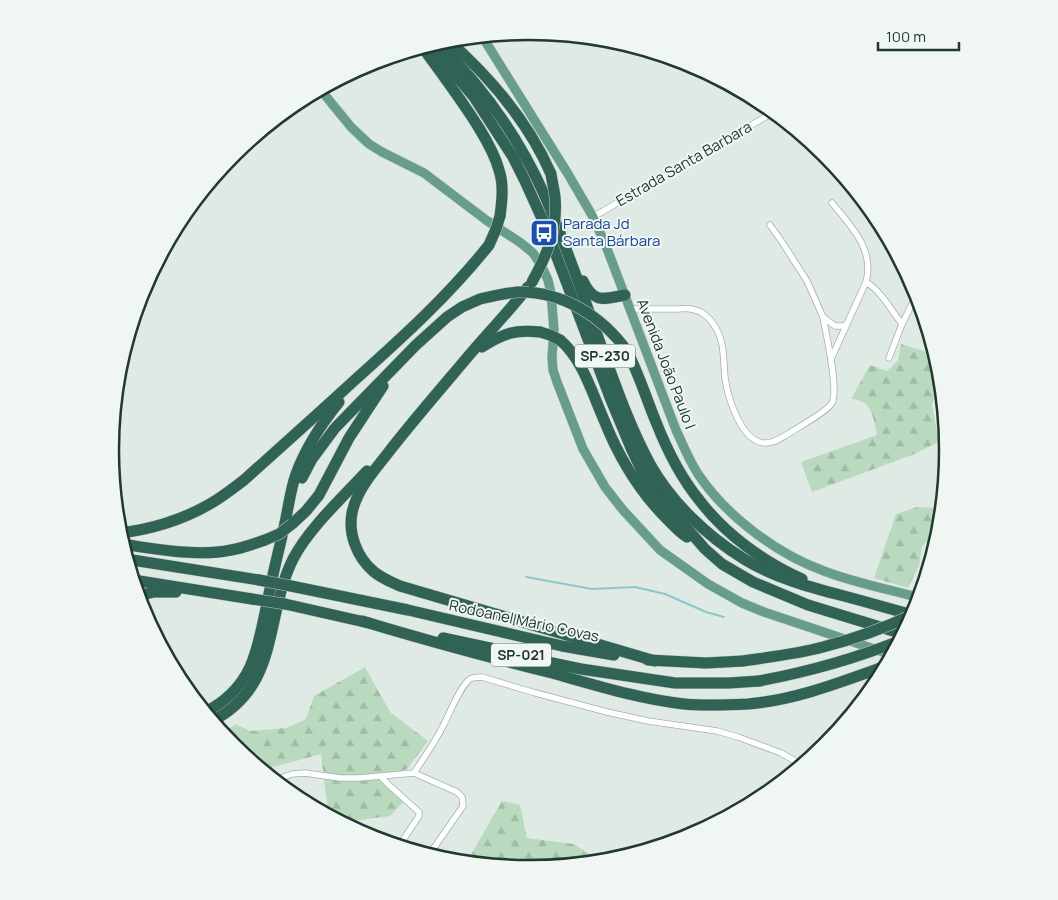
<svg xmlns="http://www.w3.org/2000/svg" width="1058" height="900" viewBox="0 0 1058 900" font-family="Manrope,sans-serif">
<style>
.forest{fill:url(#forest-firs)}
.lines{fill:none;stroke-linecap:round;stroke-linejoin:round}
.stream{stroke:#8bc7cc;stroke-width:2}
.minor-casing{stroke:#a3b1ab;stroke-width:7}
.primary-casing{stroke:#bdc4c1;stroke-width:10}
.motorway-casing{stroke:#bdc4c1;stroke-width:12}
.minor{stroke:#fff;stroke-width:5.5}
.primary{stroke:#679d8b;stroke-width:9}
.motorway{stroke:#306355;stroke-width:11}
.motorway-bridge-casing{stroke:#bdc4c1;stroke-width:12;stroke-linecap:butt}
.motorway-bridge{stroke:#306355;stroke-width:11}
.labels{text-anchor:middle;stroke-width:4;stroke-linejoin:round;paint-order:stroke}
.shield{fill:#f0f7f3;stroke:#60726b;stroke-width:1}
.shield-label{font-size:14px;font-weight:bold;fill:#223931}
.street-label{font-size:15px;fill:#223931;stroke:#f0f7f3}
.transit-label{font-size:15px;fill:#164399;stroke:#f0f7f3;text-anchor:start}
.rim{fill:none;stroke:#223931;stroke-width:2.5}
</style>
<defs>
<pattern id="forest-firs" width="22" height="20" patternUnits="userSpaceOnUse" patternTransform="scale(1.25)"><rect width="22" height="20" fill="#badac0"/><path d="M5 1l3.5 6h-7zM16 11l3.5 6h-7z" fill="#a0bca5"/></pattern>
</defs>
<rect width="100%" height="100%" fill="#e0eae5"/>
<!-- forest -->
<g class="forest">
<path d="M901 344 924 351 939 367 941 380 932 405 939 442 912 455 812 492 801 462 877 435C875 425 872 406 863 402 859 400 854 399 851 399L870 365 887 371 898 360Z"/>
<polygon points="917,507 932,508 942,507 940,532 928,539 922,547 919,566 908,588 874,578 896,514"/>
<polygon points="365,667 390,712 428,741 407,769 384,776 404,801 390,816 346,822 328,812 321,754 263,770 233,746 222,733 236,724 250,731 286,728 306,719 314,696"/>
<polygon points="502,801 520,805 527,838 574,844 601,862 529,869 466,863"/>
</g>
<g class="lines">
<!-- stream -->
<polyline class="stream" points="526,577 592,589 635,587 665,594 706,612 724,617"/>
<defs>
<g id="minor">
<path d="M832 203C851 226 875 250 866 282"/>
<polyline points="593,217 774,112"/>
<polyline points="770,225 782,242 807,281 823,317 835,326 842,326 846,325"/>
<path d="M630 309C646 309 661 309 676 309 681 309 686 308 691 309 696 310 702 312 705 315 714 322 720 334 722 344 724 355 724 367 725 378 728 398 741 441 764 443 773 444 781 438 788 434 798 427 827 412 832 403 839 390 826 333 823 317"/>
<polyline points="889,358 902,324 917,294"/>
<path d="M831 359 866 282C882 292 891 310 902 324"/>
<path d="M414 773C423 759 433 745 441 730 449 716 458 689 470 679 474 677 477 677 482 677L532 692 607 712 648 721 717 731 738 737 781 753 802 765"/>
<polyline points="381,777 390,786 419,812 419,816 399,846"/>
<polyline points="276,782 281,778 292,774 305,773 340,778 359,778 414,773 457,792 462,797 463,806 429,855"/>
</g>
<g id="primary">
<path d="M482 36 568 174 593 217 606 246 676 430C683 445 689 460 698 474 726 516 777 554 824 571 855 583 888 589 920 598"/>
<polyline points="320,89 351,127 369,144 382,152 424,173 486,220 521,243 533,253 541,265 548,280 551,293 554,330 552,357 553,370 557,382 583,449 605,487 623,510 660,550 708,584 742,603 764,612 892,655"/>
</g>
<g id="motorway">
<path d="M447 39C490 77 528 121 551 174"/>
<path d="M437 42C481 85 519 138 544 194 567 247 585 301 604 354 618 392 631 429 650 464 672 503 707 536 744 559 775 578 809 587 844 596 867 602 890 609 913 615"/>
<polyline points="427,45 447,65 474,97 513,157 525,181 544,223 611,400 631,448 643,473 665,503 705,549 722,564 753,582 808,605 903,634"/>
<path d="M426 52C444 77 463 102 479 128 487 141 495 155 499 170 504 185 502 201 500 216"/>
<path d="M583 281C594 304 604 299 625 295"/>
<path d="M528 287C510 310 490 331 471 353 444 385 417 416 391 449 376 469 357 488 352 513 348 534 357 557 373 571 381 578 391 582 400 586L655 661"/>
<path d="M560 340C582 358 593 395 604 420 619 458 640 493 670 522 675 527 680 533 687 537"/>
<path d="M482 347C502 334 515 329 540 332"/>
<path d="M627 351C639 374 646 398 656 422 667 450 681 478 700 501 726 535 764 562 802 579"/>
<polyline points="302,478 312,459 335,428 416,345 447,317 462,307 480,299"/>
<polyline points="292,524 306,511 319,495 349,438 383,386"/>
<path d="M119 533C149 530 182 520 208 505 221 498 232 489 244 480 282 446 320 412 357 378 404 336 450 294 489 245"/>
<path d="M122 544C156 549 198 557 231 550 243 548 253 544 265 540"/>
<polyline points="126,559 259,580"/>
<polyline points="133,580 252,599"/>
<polyline points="291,586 408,610 562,646 614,655"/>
<polyline points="138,596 154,592 176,592"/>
<polyline points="285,604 369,623"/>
<path d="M362 621C425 640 488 657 552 673 595 685 639 699 684 704 705 706 727 705 748 704 796 700 841 682 886 666"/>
<polyline points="443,638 504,651 538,660 581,669 675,683 729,683 759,681"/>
<polyline points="648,660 706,663 743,661"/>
<path d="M205 712C224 703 241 687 250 667 259 647 262 625 267 604 272 575 280 547 286 518 289 503 291 488 296 474 306 447 322 423 339 402"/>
<path d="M212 721C281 686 264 617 293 559 309 528 344 496 367 471"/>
</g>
</defs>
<!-- minor casing -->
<use href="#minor" class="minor-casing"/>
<!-- primary casing -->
<use href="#primary" class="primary-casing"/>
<!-- motorway casing -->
<use href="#motorway" class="motorway-casing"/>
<!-- minor -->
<use href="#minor" class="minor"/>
<!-- primary -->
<use href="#primary" class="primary"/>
<!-- motorway -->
<use href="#motorway" class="motorway"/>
<defs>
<g id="motorway-bridge">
<polyline points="489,245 496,229 500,216"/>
<path d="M532 282C547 255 558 229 555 197 554 189 552 181 551 174"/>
<path d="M480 299C493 296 505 293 518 292 562 291 602 316 627 351"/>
<polyline points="540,332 550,335 560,340"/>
<polyline points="265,540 279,534 292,524"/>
<polyline points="259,580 291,586"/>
<polyline points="252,599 285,604"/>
<path d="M743 661C770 657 797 654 823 647 854 639 885 628 914 614"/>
<path d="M759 681C807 672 854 659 899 641"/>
</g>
</defs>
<!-- motorway-bridge casing -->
<use href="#motorway-bridge" class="motorway-bridge-casing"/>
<!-- motorway-bridge -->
<use href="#motorway-bridge" class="motorway-bridge"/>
</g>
<!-- icons -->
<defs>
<symbol id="bus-square" viewBox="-11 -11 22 22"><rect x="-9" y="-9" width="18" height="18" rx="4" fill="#1a4fb4" stroke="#f0f7f3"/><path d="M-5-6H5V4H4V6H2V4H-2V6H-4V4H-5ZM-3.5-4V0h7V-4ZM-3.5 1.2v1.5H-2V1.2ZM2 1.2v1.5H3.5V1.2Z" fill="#fff"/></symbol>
</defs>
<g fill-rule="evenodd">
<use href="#bus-square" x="528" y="217" width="32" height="32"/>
</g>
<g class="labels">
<!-- shield labels -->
<g class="shield">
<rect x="575" y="344.5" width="60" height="23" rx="4"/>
<rect x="491" y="643.5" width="60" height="23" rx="4"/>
</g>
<g class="shield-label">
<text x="605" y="361">SP-230</text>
<text x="521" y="660">SP-021</text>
</g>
<!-- street labels -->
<g class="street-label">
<text transform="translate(684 164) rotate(-30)" y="5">Estrada Santa Barbara</text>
<text transform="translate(666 364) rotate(69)" y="5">Avenida João Paulo I</text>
<text transform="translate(524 621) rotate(12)" y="5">Rodoanel Mário Covas</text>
</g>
<!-- transit labels -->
<g class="transit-label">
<text x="563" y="229">Parada Jd<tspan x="563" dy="17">Santa Bárbara</tspan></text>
</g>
</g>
<!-- crop -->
<path d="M0 0H1058V900H0ZM119 450a410 410 0 1 1 820 0a410 410 0 1 1-820 0Z" fill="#f0f7f3" fill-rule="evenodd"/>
<path class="rim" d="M119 450a410 410 0 1 1 820 0a410 410 0 1 1-820 0Z"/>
<!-- scale -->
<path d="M878 42v8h81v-8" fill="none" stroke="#223931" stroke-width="2.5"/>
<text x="886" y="42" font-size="15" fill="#223931" stroke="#f0f7f3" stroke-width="4" paint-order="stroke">100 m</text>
</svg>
